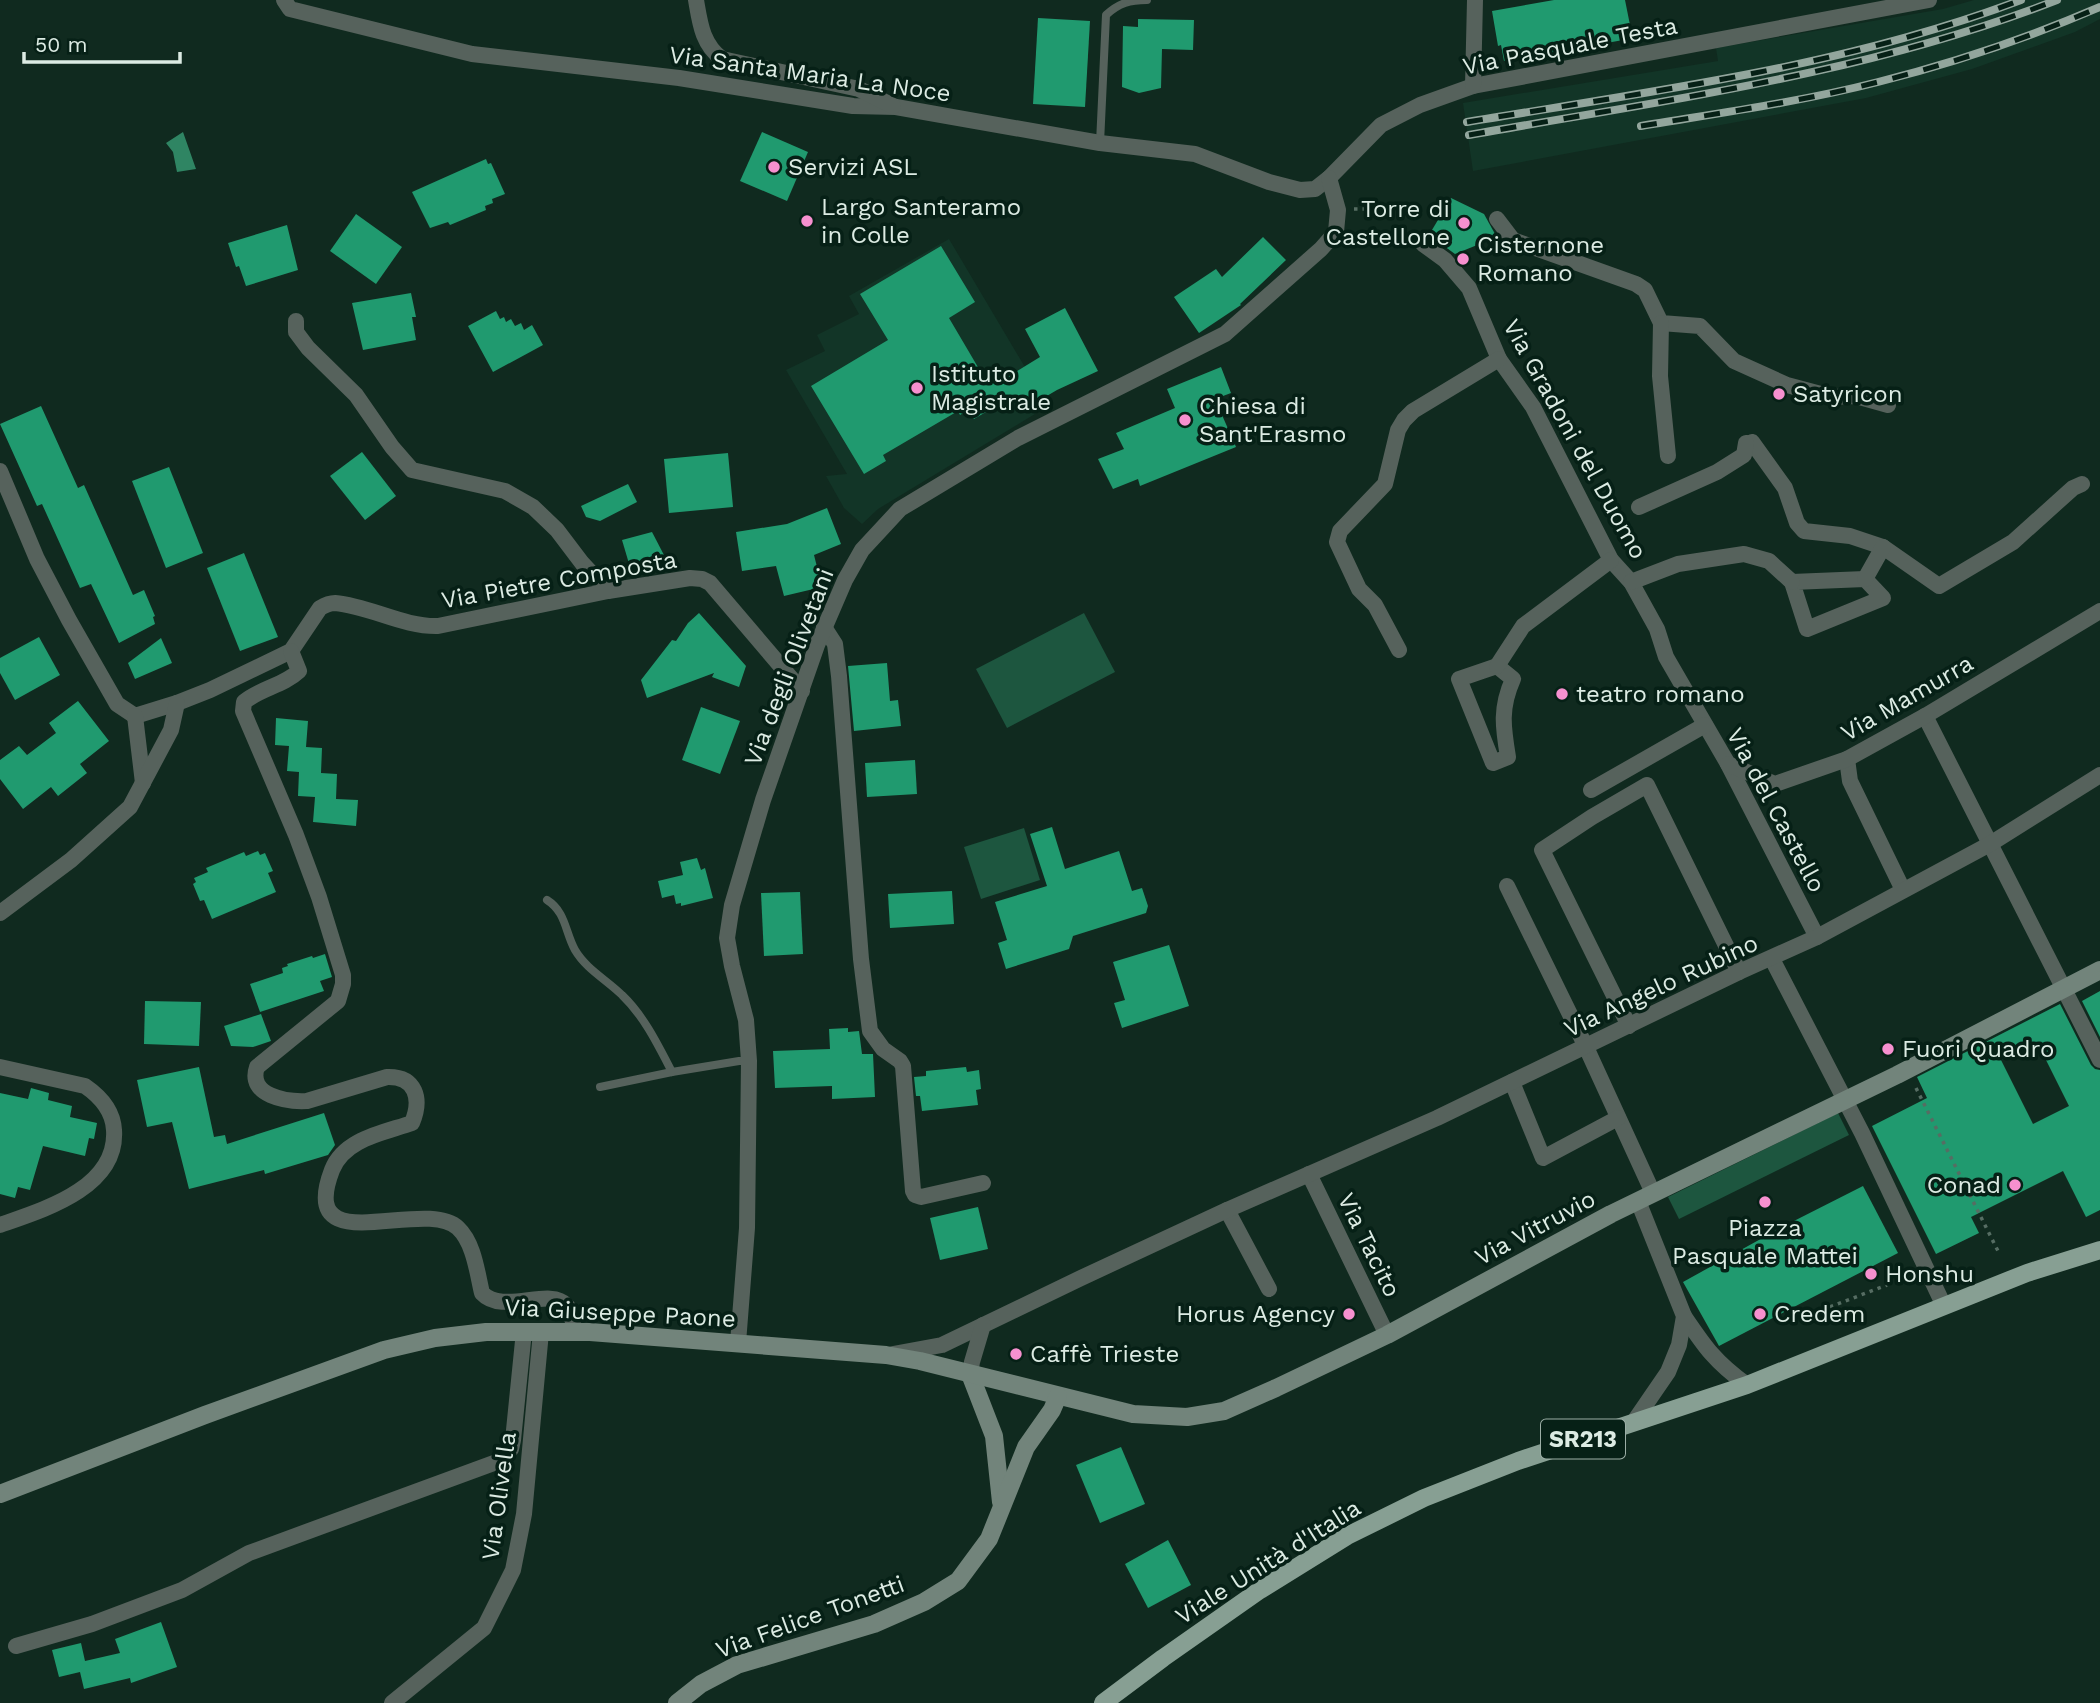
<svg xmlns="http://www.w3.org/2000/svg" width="2100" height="1703" viewBox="0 0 2100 1703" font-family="'Work Sans',sans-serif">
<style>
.built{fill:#123527}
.green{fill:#1d563f}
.water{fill:#2f8563}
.building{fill:#209a6f;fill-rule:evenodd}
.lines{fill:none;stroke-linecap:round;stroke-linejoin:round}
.path{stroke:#566d63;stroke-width:3.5;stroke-dasharray:3.5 5;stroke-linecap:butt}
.lane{stroke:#56625c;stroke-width:8}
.street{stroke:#56625c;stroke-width:16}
.secondary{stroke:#72847b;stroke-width:18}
.primary{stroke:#879f93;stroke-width:18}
.rail-casing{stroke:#93a69d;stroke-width:8}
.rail{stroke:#062016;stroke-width:5;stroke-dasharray:16;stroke-linecap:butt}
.poi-dot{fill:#f690cf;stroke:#062016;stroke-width:2.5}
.labels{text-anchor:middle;stroke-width:7;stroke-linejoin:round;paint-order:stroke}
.shield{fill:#062016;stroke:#9caea6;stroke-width:2}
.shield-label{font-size:23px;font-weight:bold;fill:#dcebe3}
.street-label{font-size:24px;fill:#dcebe3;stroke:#062016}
.poi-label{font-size:24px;fill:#dcebe3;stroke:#062016;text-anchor:start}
</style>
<rect width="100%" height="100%" fill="#102a1f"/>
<!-- built -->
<g class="built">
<polygon points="1974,0 2100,0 2100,19 2075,32 1972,69 1866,98 1473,171 1463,103 1718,61 1716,48 1943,9"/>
<polygon points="949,239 1048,406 878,509 862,524 844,508 826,476 847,474 786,370 825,351 817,335 859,314 849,296"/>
</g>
<!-- green -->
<g class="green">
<polygon points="1084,613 1115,672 1007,728 976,669"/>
<polygon points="1024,828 1040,880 981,899 964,847"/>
<polygon points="1838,1113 1849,1135 1679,1219 1668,1197"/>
</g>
<!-- water -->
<polygon class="water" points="183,132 196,169 177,172 173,152 166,143"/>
<!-- building -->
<g class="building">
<polygon points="1554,0 1625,0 1630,25 1626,25 1629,39 1504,61 1501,45 1498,46 1492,11"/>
<polygon points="1038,18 1090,21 1085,107 1033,104"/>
<polygon points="1138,19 1194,20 1193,50 1162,49 1161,88 1139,93 1122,87 1123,26 1138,27"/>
<polygon points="762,132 808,152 787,201 740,181"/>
<polygon points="486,159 488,164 491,163 505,194 492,199 493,203 485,206 486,210 450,225 448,222 430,228 412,192"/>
<polygon points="1451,198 1484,214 1495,234 1492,239 1455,254 1429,235"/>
<polygon points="356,214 402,247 376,284 330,251"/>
<polygon points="287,225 298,270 246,286 239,266 236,267 228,243"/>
<polygon points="1263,237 1286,260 1240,304 1241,305 1199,333 1174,297 1216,269 1222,277"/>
<polygon points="941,246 975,302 949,318 982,374 993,367 1001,381 1040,357 1025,329 1065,308 1098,371 1057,390 1023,410 1015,395 974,419 968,410 960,415 958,411 883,455 886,461 864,474 811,386 888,340 860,294"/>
<polygon points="411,293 416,317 412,317 416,340 363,350 352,303"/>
<polygon points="496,311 500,319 504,317 506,322 511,319 515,326 521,323 524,330 532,325 543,345 493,372 468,326"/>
<polygon points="1221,367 1231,393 1215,399 1236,447 1140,486 1138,479 1113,489 1098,459 1124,449 1116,433 1175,408 1167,389"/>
<polygon points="41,406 78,488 84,485 133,595 144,590 155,616 153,617 155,624 119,643 91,584 80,588 42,504 37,506 0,424"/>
<polygon points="362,452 396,496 365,520 330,476"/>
<polygon points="728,453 733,507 669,513 664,459"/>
<polygon points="169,467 203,553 166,568 132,481"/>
<polygon points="628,484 637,502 600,521 586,517 581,506"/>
<polygon points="827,508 841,544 814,555 822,587 784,596 776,566 742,571 736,532 787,524"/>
<polygon points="652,532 665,557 630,567 622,540"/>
<polygon points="244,553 278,637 240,651 207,568"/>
<polygon points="699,613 746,666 739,687 712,677 714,673 647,698 641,680 672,640 676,641 688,623"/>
<polygon points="39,637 60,675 15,700 0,673 0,658"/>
<polygon points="161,638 172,663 135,679 128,663"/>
<polygon points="887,663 890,701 898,700 901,726 854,731 848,666"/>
<polygon points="78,701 109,741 80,764 87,773 58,796 51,787 23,809 0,779 0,760 19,746 27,755 56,733 49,723"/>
<polygon points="701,707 740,721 720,774 682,760"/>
<polygon points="276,718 308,721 306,747 322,748 321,773 337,774 336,799 358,800 356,826 313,822 315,797 298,796 299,772 287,771 289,746 275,745"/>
<polygon points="915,760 917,794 867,797 865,763"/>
<polygon points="1052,827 1065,869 1119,851 1132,891 1142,888 1148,906 1146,913 1073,936 1069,949 1006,969 998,943 1007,940 995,902 1047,886 1030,834"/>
<polygon points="258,851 260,855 265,853 273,871 268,873 276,892 212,919 204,900 200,901 193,884 196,882 194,878 208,872 206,868 244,852 246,856"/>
<polygon points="697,858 701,870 705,868 713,898 681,906 681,903 676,904 674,895 662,898 658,881 683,875 680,862"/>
<polygon points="952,891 954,924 890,928 888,894"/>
<polygon points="800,892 803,954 764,956 761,893"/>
<polygon points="1169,945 1189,1006 1122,1028 1114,1003 1125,1000 1113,962"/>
<polygon points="325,954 332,977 320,981 324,991 260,1012 250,984 283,973 282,968 288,966 287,964 312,956 313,958"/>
<polygon points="2100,991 2100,1037 2082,1001"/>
<polygon points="145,1001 201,1002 199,1046 144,1044"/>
<path d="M2060 1004 2091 1065 2095 1069 2100 1070V1210L2086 1217 2063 1171 1971 1217 1979 1233 1936 1254 1872 1126 1927 1098 1917 1077ZM2037 1042 2069 1106 2033 1124 2001 1060Z"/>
<polygon points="261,1014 271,1041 253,1047 231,1046 224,1026"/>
<polygon points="848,1028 848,1032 859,1031 862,1054 873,1054 875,1097 832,1099 832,1086 775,1088 773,1051 830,1049 829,1029"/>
<polygon points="199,1067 214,1137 225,1135 227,1144 324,1113 335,1145 328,1155 265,1174 264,1170 189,1189 172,1122 147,1127 137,1080"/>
<polygon points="966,1067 967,1072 979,1070 981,1089 976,1090 978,1105 922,1111 920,1096 916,1096 914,1077 926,1076 926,1071"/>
<polygon points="31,1088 49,1093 48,1100 72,1106 70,1117 97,1123 94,1139 89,1138 85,1156 43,1146 30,1190 18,1187 15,1198 0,1194 0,1093 28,1099"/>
<polygon points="1863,1186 1898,1253 1719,1346 1683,1282 1784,1226"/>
<polygon points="978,1207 988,1249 940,1260 930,1218"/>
<polygon points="1121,1447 1145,1504 1100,1523 1076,1465"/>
<polygon points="1168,1540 1191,1585 1148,1608 1125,1564"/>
<polygon points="161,1622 177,1667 131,1683 130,1678 84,1689 80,1672 59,1677 52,1650 81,1643 85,1661 120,1653 115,1639"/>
</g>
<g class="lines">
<!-- path -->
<g class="path">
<polyline points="1354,209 1368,209"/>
<polyline points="1916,1088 1998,1251"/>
<polyline points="1814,1313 1887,1285"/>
</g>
<!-- lane -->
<g class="lane">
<path d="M1100 143 1106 15C1119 3 1130 0 1147 0"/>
<path d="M547 900C566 912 565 932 575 950 586 969 607 980 622 995 644 1016 658 1045 672 1072"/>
<polyline points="600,1087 672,1072 739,1061 749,1061"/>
</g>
<!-- street -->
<g class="street">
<polyline points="284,0 290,9 472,54 679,78 853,106 896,107 1100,143 1195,154 1269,182 1300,190 1315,189 1329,178 1381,125 1420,105 1473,86 1929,0"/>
<path d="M696 0C700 23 702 44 722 59L859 89 893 106"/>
<polyline points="1473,86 1475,0"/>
<polyline points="1497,219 1513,240 1636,284 1645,290 1661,323 1700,326 1734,361 1787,385 1832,397 1856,396 1888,405"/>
<polyline points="1423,244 1445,260 1469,288 1499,359 1533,407 1611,560 1631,582 1657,629 1666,657 1728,764 1817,937"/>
<polyline points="296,321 296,332 308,348 356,395 392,447 412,470 505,491 533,507 557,530 582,563 608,591"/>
<polyline points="1661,323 1660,376 1668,456"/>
<polyline points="1752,442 1785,488 1797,523 1804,531 1850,536 1883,547 1939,586 2013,542 2073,488 2082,484"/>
<path d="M0 471 37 559 69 620 117 704 135 716 177 703 210 690 291 651 320 608C325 605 329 603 335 603 370 606 403 627 438 626L608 591 690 578 702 579 710 583 802 691"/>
<polyline points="1639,507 1717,472 1744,455 1746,443"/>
<polygon points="1865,579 1883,598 1807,629 1792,582"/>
<polyline points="1865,579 1883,547"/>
<polyline points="1631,582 1678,564 1744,554 1769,561 1792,582"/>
<polyline points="824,627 835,644 839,676 861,959 870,1031 883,1049 900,1061 903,1066 913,1191 915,1195 921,1197 983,1183"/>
<polyline points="1399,650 1375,605 1359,589 1337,542 1340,531 1385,484 1398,430 1404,420 1413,411 1499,359"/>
<path d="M291 651 299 671C283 686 261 688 244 702L243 711 296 835 319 897 343 975V984L338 1001 257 1067C247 1096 287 1102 307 1101L387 1077C416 1076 422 1099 412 1123 383 1133 344 1139 332 1170 296 1264 424 1196 458 1228 474 1243 477 1272 482 1293 502 1315 550 1287 566 1305 573 1312 573 1323 574 1332"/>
<path d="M1497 666 1513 679C1500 708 1503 727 1508 757L1493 763 1459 679Z"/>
<polyline points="1497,666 1523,626 1611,560"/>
<polyline points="135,716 143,783"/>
<polyline points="1925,716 2100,1060"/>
<polyline points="1847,759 1850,781 1903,890"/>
<polyline points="1728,764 1775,784 1847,759 1925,716 2100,611"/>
<polyline points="1591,790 1705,725"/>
<polyline points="1507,886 1586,1047 1653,1193"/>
<polyline points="0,913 71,860 130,807 171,730 177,703"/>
<polyline points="1772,959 1862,1133 1944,1306"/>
<polyline points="1629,1026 1542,850 1592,817 1647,785 1739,972"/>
<path d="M0 1067 85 1086C101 1097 113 1111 114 1130 118 1188 43 1210 0 1225"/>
<polyline points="1512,1082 1543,1158 1618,1118"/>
<polyline points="1309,1174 1387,1335"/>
<polyline points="1227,1210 1269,1289"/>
<path d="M1684 1316C1705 1347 1715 1362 1747 1385"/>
<polyline points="738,1343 747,1228 749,1061 746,1020 732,966 727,938 732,905 763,800 817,645 845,580 862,550 900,509 1018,438 1225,334 1321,249 1336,232 1338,210 1329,178"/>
<polyline points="893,1354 942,1345 1081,1278 1227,1210 1437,1118 1739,972 1817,937 1990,844 2100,775"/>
<polyline points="970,1374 972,1362 983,1325"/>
<polyline points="1633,1423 1668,1372 1679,1345 1684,1316 1638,1201"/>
<polyline points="16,1646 92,1624 182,1590 249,1553 502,1460 511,1449 513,1440 524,1331"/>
<polyline points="392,1703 484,1628 513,1570 524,1514 541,1332"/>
</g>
<!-- secondary -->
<g class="secondary">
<polyline points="970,1374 994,1436 1001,1502"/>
<polyline points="0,1494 205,1415 384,1350 435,1338 486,1332 590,1332 886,1355 920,1361 1133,1414 1187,1417 1224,1411 1276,1388 1387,1335 1611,1214 1897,1075 2100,970"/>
<polyline points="677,1703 701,1684 737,1665 874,1624 924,1602 958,1581 989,1539 1026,1447 1052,1410 1058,1396"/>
</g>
<!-- primary -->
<polyline class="primary" points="1103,1703 1163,1658 1260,1590 1347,1536 1424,1498 1518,1461 1747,1385 2027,1273 2100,1250"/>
<defs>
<g id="rail">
<path d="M1467 122C1653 91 1844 67 2021 0"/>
<path d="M1641 126C1720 113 1800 102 1878 82 1954 63 2028 38 2100 7"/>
<path d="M1469 135C1667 100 1869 73 2057 0"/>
</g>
</defs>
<!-- rail casing -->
<use href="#rail" class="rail-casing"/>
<!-- rail -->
<use href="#rail" class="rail"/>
</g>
<!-- markers -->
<g class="poi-dot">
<circle cx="774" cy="167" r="7"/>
<circle cx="807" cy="221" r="7"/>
<circle cx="1464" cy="223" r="7"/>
<circle cx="1463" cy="259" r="7"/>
<circle cx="917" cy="388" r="7"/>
<circle cx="1779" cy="394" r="7"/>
<circle cx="1185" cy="420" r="7"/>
<circle cx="1562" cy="694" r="7"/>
<circle cx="1888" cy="1049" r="7"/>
<circle cx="2015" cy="1185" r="7"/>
<circle cx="1765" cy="1202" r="7"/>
<circle cx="1871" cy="1274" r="7"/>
<circle cx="1349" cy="1314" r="7"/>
<circle cx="1760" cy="1314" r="7"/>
<circle cx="1016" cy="1354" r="7"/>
</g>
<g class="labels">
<!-- shield labels -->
<rect class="shield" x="1541" y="1419.5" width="84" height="39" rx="5"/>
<g class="shield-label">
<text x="1583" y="1447">SR213</text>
</g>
<!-- street labels -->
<g class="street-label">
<text transform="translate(1570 46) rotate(-11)" y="8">Via Pasquale Testa</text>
<text transform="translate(810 74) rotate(8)" y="8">Via Santa Maria La Noce</text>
<text transform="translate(1575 439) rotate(61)" y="8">Via Gradoni del Duomo</text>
<text transform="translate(559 580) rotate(-10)" y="8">Via Pietre Composta</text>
<text transform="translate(789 667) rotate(-69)" y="8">Via degli Olivetani</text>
<text transform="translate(1907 698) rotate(-30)" y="8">Via Mamurra</text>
<text transform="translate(1776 810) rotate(62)" y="8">Via del Castello</text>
<text transform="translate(1661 986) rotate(-25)" y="8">Via Angelo Rubino</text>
<text transform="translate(1535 1228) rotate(-28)" y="8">Via Vitruvio</text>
<text transform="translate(1369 1245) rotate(64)" y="8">Via Tacito</text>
<text transform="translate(620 1313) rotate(3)" y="8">Via Giuseppe Paone</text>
<text transform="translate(499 1496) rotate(-82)" y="8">Via Olivella</text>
<text transform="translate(1268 1562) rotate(-32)" y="8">Viale Unità d'Italia</text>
<text transform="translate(810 1617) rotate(-20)" y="8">Via Felice Tonetti</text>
</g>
<!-- poi labels -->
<g class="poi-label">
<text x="788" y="175">Servizi ASL</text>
<text x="821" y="215">Largo Santeramo<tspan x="821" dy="28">in Colle</tspan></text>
<text x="1450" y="217" text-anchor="end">Torre di<tspan x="1450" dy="28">Castellone</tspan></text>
<text x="1477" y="253">Cisternone<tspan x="1477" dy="28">Romano</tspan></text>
<text x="931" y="382">Istituto<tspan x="931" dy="28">Magistrale</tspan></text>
<text x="1793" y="402">Satyricon</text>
<text x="1199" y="414">Chiesa di<tspan x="1199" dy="28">Sant'Erasmo</tspan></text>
<text x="1576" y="702">teatro romano</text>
<text x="1902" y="1057">Fuori Quadro</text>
<text x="2001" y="1193" text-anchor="end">Conad</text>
<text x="1765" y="1236" text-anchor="middle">Piazza<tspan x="1765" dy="28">Pasquale Mattei</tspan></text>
<text x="1885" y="1282">Honshu</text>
<text x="1335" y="1322" text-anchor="end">Horus Agency</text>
<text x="1774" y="1322">Credem</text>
<text x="1030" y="1362">Caffè Trieste</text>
</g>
</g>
<!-- scale -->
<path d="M24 52v10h156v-10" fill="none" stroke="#dcebe3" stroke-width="3.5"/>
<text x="35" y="52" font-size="21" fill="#dcebe3" stroke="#062016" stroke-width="5" paint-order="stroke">50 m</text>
</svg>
